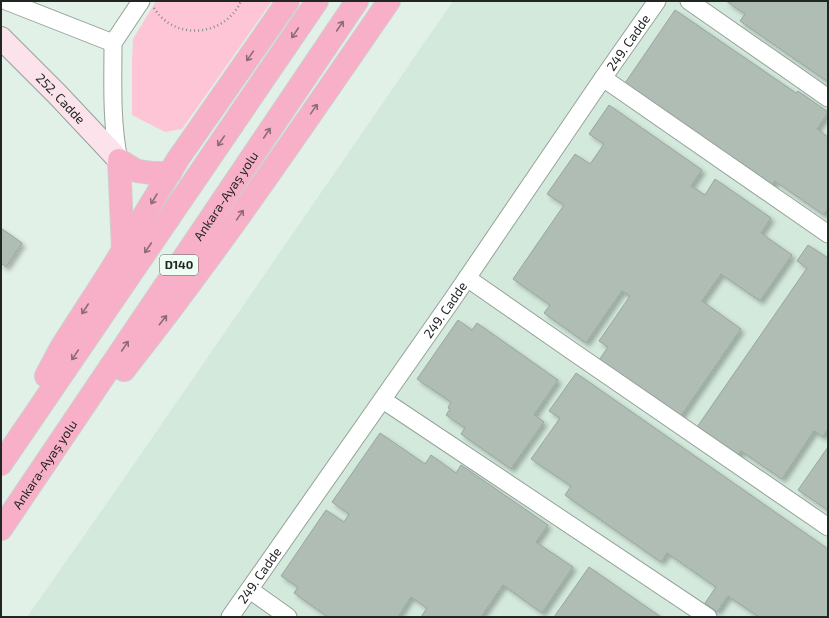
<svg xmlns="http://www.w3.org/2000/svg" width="829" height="618" viewBox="0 0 829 618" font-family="'Exo 2',sans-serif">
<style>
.built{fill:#d3e9db}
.green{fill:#fdc5d6}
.building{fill:#afbdb5;stroke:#99a69e;filter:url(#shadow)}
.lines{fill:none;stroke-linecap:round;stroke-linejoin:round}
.minor-casing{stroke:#95a29a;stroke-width:19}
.secondary-casing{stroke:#95a29a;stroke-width:24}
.trunk-casing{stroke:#cecfcf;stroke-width:24}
.path{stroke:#848e88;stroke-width:2.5;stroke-dasharray:1 3;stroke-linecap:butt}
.minor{stroke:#fff;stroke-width:17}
.secondary{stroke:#fce2eb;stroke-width:22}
.trunk{stroke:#f7b0c8;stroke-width:22}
.oneway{stroke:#8c6b76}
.labels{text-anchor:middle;stroke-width:4;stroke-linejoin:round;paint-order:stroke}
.shield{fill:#effef5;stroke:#5f6762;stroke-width:1}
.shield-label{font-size:12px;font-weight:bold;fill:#212623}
.street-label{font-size:13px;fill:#212623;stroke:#effef5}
</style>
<defs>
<filter id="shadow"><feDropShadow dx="3.5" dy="3.5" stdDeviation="2" flood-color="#0004"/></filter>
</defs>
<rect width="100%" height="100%" fill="#e2f1e8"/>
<!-- built -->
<polygon class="built" points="453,1 828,1 828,617 27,617 114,493"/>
<!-- green -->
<polygon class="green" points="156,1 272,1 182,129 165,132 132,115 132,62 133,39"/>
<!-- building -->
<g class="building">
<polygon points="726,1 828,1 828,82 740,21 745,14"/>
<polygon points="675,10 796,93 798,91 828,112 828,113 817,129 828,137 828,208 824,215 775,181 770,188 623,86"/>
<polygon points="609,105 702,170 691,186 705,195 715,179 771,218 761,233 792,255 760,301 721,274 702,301 741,329 679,419 597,363 608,347 599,341 630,296 622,291 586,343 544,313 550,305 513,279 564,205 547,194 575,154 590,164 604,144 589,134"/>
<polygon points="1,228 22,243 6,267 2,264 1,266"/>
<polygon points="808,245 828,258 828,429 823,437 814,431 782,479 741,451 736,458 695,430 807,268 797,261"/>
<polygon points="458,320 472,330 477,323 558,380 534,415 544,422 511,469 461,434 465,428 446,415 450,409 448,408 451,402 417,379"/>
<polygon points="576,373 828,549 828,617 759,617 728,596 717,612 705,603 716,587 667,553 661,562 565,495 571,486 531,459 560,418 549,411"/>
<polygon points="380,433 425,464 431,455 456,473 461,465 548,525 536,542 573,567 542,613 503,585 481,617 421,617 427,608 411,597 398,617 328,617 294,593 298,587 281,576 326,510 344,522 349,514 332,502"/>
<polygon points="828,447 828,510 798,490"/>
<polygon points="589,567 661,617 554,617"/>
</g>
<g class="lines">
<defs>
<g id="minor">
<polyline points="6,1 113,43 141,1"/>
<polyline points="689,1 828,98"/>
<path d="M113 43C113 82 111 122 119 160"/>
<polyline points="603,78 828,234"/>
<polyline points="467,278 572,351 828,527"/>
<polyline points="383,400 708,617"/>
<polyline points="250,590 288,617"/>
<path id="s1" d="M230 617 452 300 603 78 657 1"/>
</g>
<g id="secondary">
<path id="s2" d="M1 38 57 94 119 160"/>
</g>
<g id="trunk">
<polyline points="123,250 119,160 137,171 152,173 170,173"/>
<path d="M124 370C218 251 303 126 389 1"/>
<polyline points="46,376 62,346 111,270 178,159 288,1"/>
<polyline points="1,464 317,1"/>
<path id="s3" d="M1 529 357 1"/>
</g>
</defs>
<!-- minor casing -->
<use href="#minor" class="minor-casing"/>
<!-- secondary casing -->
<use href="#secondary" class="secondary-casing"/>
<!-- trunk casing -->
<use href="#trunk" class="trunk-casing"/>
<!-- path -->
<path class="path" d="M154 8C175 42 226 36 241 1"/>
<!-- minor -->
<use href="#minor" class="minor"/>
<!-- secondary -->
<use href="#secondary" class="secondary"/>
<!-- trunk -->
<use href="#trunk" class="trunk"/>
</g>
<!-- one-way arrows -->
<defs><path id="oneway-shaft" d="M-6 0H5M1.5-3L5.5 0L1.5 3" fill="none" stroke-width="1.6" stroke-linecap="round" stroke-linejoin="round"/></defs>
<g class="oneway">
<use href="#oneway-shaft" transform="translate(340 26) rotate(-56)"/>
<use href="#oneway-shaft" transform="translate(295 33) rotate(124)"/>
<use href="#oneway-shaft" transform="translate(250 56) rotate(125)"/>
<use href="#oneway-shaft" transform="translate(314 109) rotate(-55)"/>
<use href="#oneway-shaft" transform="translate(267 133) rotate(-56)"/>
<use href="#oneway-shaft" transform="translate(221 141) rotate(124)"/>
<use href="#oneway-shaft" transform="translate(154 199) rotate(121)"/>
<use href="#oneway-shaft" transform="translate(240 215) rotate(-55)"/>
<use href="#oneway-shaft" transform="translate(148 248) rotate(124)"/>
<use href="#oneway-shaft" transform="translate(85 309) rotate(123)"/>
<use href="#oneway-shaft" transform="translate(163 320) rotate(-52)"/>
<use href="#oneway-shaft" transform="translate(125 346) rotate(-56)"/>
<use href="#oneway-shaft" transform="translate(75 355) rotate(124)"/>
</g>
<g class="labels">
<!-- shield labels -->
<rect class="shield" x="160" y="255" width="38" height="20" rx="3"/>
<g class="shield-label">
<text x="179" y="269">D140</text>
</g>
<!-- street labels -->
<g class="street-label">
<text dy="5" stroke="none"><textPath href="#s1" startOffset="699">249. Cadde</textPath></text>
<text dy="5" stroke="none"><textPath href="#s2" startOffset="85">252. Cadde</textPath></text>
<text dy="5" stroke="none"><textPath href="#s3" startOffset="402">Ankara-Ayaş yolu</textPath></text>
<text dy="5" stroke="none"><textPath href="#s1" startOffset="375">249. Cadde</textPath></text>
<text dy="5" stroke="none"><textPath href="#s3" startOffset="78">Ankara-Ayaş yolu</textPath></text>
<text dy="5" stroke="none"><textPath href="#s1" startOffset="51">249. Cadde</textPath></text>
</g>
</g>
<!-- border -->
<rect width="829" height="618" fill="none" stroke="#212623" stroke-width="4"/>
</svg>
